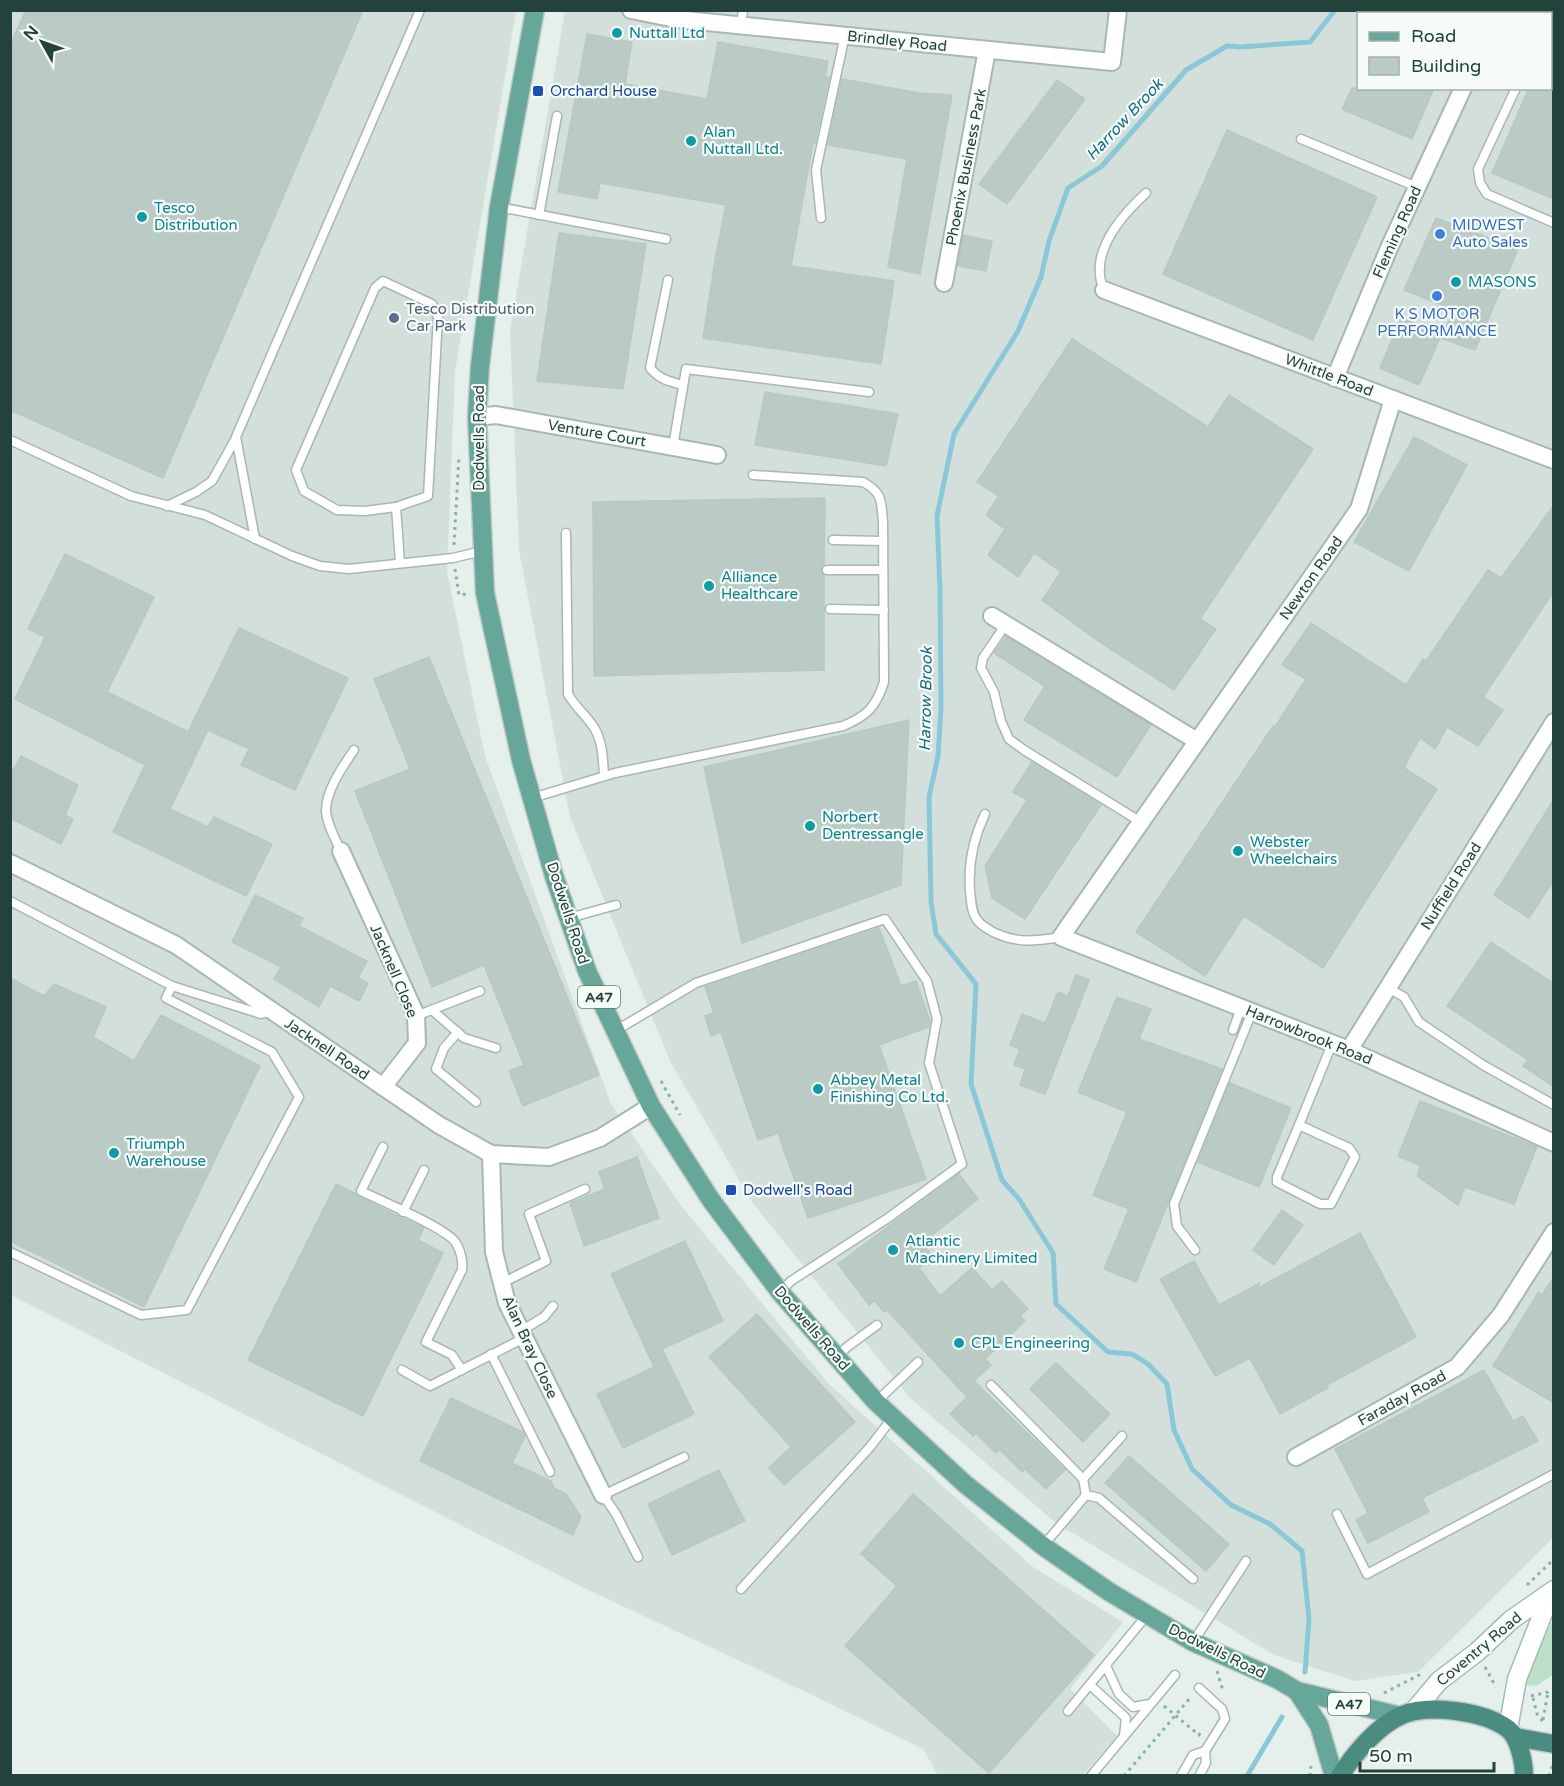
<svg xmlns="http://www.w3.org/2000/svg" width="1564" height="1786" viewBox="0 0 1564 1786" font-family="'Varela Round',sans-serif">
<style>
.built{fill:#d3dfda;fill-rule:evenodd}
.green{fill:#bde1c8}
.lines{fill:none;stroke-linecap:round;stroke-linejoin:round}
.stream{stroke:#8ac8d7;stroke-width:5}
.building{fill:#bacac4;stroke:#b6c9c2;stroke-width:1.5}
.service-casing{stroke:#a7b8b3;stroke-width:11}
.minor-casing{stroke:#a7b8b3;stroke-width:20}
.secondary-casing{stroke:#a2bbb3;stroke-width:21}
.primary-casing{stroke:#c1cac8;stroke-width:21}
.trunk-casing{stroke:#c1cac8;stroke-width:21}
.path{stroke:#83b4a7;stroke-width:3;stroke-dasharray:3 4.5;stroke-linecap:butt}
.service{stroke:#fff;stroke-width:8}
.minor{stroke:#fff;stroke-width:16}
.secondary{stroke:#fff;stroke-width:18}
.primary{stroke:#67a799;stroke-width:18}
.trunk{stroke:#4a8c7f;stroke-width:18}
.culture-dot{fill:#0f9aa8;stroke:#f6fbf8;stroke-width:2}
.transit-dot{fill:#1a4fb4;stroke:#f6fbf8;stroke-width:2}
.shop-dot{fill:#3f7fe0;stroke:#f6fbf8;stroke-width:2}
.service-dot{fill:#5c6f8a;stroke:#f6fbf8;stroke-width:2}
.labels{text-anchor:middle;stroke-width:4.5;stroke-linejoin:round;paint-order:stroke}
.shield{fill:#f6fbf8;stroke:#627a74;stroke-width:1.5}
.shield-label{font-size:14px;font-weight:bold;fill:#22423b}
.culture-label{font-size:15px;fill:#0d838f;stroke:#f6fbf8;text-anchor:start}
.street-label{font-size:15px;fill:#22423b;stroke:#f6fbf8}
.transit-label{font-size:15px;fill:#164399;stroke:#f6fbf8;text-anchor:start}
.shop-label{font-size:15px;fill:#366cbe;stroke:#f6fbf8;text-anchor:start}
.service-label{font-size:15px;fill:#4e5e75;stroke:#f6fbf8;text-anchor:start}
.water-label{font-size:16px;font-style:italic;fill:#186d83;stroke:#f6fbf8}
</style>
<rect width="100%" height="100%" fill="#e5efeb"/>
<!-- built -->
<g class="built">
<polygon points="10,11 516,11 455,372 447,572 485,756 611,1104 682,1207 830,1385 1033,1567 1123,1622 1070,1689 1117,1736 1083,1775 938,1775 923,1749 806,1692 584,1588 11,1295"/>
<path d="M565 11H1553V1538L1418 1672 1355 1681 1274 1655 1056 1523 911 1399 752 1202 670 1061 570 817 519 550 510 331ZM1358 14H1550V88H1358Z"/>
</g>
<!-- green -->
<polygon class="green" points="1553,1620 1553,1675 1536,1686 1526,1685 1532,1662"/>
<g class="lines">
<!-- stream -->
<g class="stream">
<polyline points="1305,1672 1309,1619 1302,1551 1270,1524 1231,1505 1192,1469 1174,1430 1167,1384 1148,1364 1132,1354 1108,1352 1056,1304 1053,1253 1019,1199 1002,1180 971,1084 976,984 936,934 931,902 929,797 938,756 941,709 940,589 937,516 954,434 1018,331 1041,277 1049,241 1068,188 1102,166 1186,70 1227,46 1240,47 1310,42 1335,10"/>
<polyline points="1247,1776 1282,1717"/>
</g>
</g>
<!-- building -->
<g class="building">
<polygon points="26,10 363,10 163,478 10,410 10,45"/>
<polygon points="587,34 632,42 625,84 707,99 718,42 828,61 825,77 829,77 815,143 813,143 791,266 894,281 881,364 703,338 716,255 726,205 600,183 597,199 558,192"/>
<polygon points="842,79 919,93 952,95 920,274 888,267 907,159 828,145"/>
<polygon points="1057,80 1085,99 1007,204 979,184"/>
<polygon points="1352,88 1434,88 1412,139 1342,109"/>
<polygon points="1529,88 1554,88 1554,199 1492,173"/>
<polygon points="1227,130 1377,197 1313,340 1163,274"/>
<polygon points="1436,218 1518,249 1475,350 1440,338 1419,385 1380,368 1401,318 1442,334 1455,310 1404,290"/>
<polygon points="559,233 646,244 623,389 537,381"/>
<polygon points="963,235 992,241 986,271 958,266"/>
<polygon points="1072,339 1208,427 1229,395 1313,449 1200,619 1216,629 1174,690 1095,639 1042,600 1061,572 1034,553 1018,577 988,555 1005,529 986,515 999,496 977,482"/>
<polygon points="765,392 898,414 886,466 755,445"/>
<polygon points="1414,437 1467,465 1409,571 1354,542"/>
<polygon points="825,498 824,564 821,569 824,576 824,670 594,676 593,502"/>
<polygon points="1554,505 1554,591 1483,697 1503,710 1478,746 1447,727 1435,749 1420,738 1404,768 1437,789 1323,968 1244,916 1205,976 1136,932 1273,726 1275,727 1306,679 1282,665 1311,623 1406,685 1423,659 1426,661 1488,570 1501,578"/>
<polygon points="65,554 154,597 107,692 188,732 239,628 348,678 295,790 241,765 249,749 208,730 170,809 208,827 214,817 272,844 246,896 113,832 145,765 15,699 45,637 28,629"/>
<polygon points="1006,637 1151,725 1117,777 1024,720 1045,686 994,653"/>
<polygon points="429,657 599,1075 523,1106 509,1071 524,1065 484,965 432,987 355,791 410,769 374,679"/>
<polygon points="909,720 901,885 742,943 704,767"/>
<polygon points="21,756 78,785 65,815 73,819 61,844 10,818 10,776"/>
<polygon points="1032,762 1101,805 1025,919 992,898 985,866 1027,800 1013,792"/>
<polygon points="1554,799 1554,880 1529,918 1494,895"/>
<polygon points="255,895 303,918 299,926 367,961 358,978 368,983 359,1001 330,986 319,1007 274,979 281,967 232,942"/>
<polygon points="879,928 901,986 916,981 930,1021 929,1027 879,1045 926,1179 808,1218 778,1133 758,1140 721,1032 711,1036 705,1016 714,1013 705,987"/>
<polygon points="1491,942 1554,984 1554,1087 1523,1066 1528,1060 1447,1006"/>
<polygon points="1076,975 1089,980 1045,1094 1020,1085 1025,1069 1014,1065 1020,1049 1010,1045 1022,1014 1045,1023 1058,992 1068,996"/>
<polygon points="10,978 44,996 54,984 106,1007 93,1037 134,1061 161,1015 260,1066 144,1307 10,1241"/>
<polygon points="1117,997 1151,1009 1139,1039 1222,1069 1136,1282 1104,1269 1129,1209 1093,1195 1127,1112 1078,1092"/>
<polygon points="1230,1083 1291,1108 1259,1187 1198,1162"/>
<polygon points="1420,1101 1537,1147 1514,1204 1465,1187 1458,1205 1417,1176 1421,1166 1398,1156"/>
<polygon points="637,1157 659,1218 584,1246 570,1203 605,1189 599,1172"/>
<polygon points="959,1174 978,1199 922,1243 933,1257 919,1268 940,1296 972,1268 992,1290 1002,1281 1028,1309 1020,1316 1025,1321 985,1359 991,1365 974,1381 1065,1470 1046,1489 1025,1469 1022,1472 1000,1450 996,1453 976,1433 973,1436 950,1414 967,1397 887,1310 884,1312 875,1301 869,1305 838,1264"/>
<polygon points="336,1184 355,1193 358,1197 424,1228 418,1240 443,1253 363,1416 248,1360"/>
<polygon points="1282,1210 1303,1225 1274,1265 1253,1250"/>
<polygon points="1360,1233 1416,1337 1327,1385 1328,1388 1280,1414 1250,1358 1215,1376 1160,1279 1194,1261 1219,1305 1260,1283 1256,1289"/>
<polygon points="685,1241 723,1321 662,1349 694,1414 623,1448 597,1394 654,1367 611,1274"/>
<polygon points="1554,1277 1554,1403 1493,1366 1538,1293 1542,1295"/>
<polygon points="757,1314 855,1422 784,1485 769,1468 791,1447 709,1357"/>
<polygon points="1056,1363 1110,1414 1083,1442 1030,1389"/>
<polygon points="1484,1370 1513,1421 1523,1416 1538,1441 1422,1498 1429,1512 1368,1543 1356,1520 1368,1513 1335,1449"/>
<polygon points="451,1398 523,1432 525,1436 512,1463 551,1481 554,1488 566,1494 581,1517 573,1535 420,1461"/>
<polygon points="1129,1456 1229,1544 1206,1571 1105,1483"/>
<polygon points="719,1470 745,1521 672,1555 648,1504"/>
<polygon points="913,1494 1094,1655 989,1773 845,1646 897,1586 861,1554"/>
</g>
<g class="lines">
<defs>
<g id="service">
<polyline points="1550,14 1552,10"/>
<polyline points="741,25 743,10"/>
<polyline points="1516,88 1478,169 1480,183 1487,194 1554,223"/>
<polyline points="1301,139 1417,187"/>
<polyline points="499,207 666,239"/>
<polyline points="539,215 557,116"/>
<polyline points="821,218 816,170 845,35"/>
<path d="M668 280 650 368C660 380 669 381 683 385"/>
<polygon points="383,281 432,304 438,317 428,496 396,507 365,511 337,510 304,491 296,470 375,288"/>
<path d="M1104 290C1088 254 1121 216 1146 193"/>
<polyline points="10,440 131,496 205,515 292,556 320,566 349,569 453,558 482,551"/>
<polyline points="673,447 686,369 869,392"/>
<polyline points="167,506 196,492 212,481 236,438"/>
<polyline points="396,507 400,563"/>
<path d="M566 533 568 694C575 707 587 716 595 729 603 744 603 760 604 776"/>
<polyline points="255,539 236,437 420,10"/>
<polyline points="833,540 883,541"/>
<polyline points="827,570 883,570"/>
<polyline points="830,609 884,610"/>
<polyline points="1006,624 983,658 981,668 994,692 1001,721 1009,739 1024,750 1141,822"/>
<path d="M532 798 615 773 843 726C867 716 876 707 884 682L883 522C881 501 883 493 863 482L753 475"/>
<path d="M985 814C973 839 968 862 970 890 971 900 971 913 978 921 982 926 988 929 993 932 1018 944 1035 941 1061 937"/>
<path d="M341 851C335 839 327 824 326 811 326 790 343 766 354 750"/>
<polyline points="10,901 172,986 261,1014 272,1011"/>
<polyline points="569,918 616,905"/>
<polyline points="1388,988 1404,997 1419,1022 1483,1065 1554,1105"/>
<polyline points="432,1010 464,1038 496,1048"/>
<polyline points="416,1016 480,991"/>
<polyline points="1233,1030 1241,1008"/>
<polyline points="615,1031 696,983 885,919 927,981 937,1019 929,1063 962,1164 888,1218 791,1281 780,1292"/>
<polyline points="458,1032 444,1048 436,1069 476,1102"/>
<polyline points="1299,1125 1277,1177 1277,1182 1320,1204 1331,1204 1355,1157 1349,1148 1299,1125 1332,1044"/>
<path d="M383 1147 361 1191C379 1200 447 1228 456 1243 461 1251 463 1262 462 1270L426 1342 452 1355 462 1370"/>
<polyline points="403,1212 424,1170"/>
<polyline points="1195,1250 1177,1226 1174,1204 1252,1012"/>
<polyline points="10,1252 141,1315 187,1310 299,1097 272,1052 166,998 172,986"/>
<polyline points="502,1283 546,1261 529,1214 585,1189"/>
<polyline points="521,1331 544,1317 553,1306"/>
<polyline points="491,1354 550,1472"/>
<polyline points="837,1357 847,1347 877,1325"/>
<polyline points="402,1370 430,1386 524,1338"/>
<polyline points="991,1385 1083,1479"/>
<polyline points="876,1402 918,1362"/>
<polyline points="1086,1495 1083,1479 1122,1436"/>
<polyline points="1337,1514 1367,1574 1554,1474"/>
<polyline points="1043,1546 1086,1495 1099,1498 1193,1579"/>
<polyline points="638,1557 616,1514 603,1495 684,1457"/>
<polyline points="741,1589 870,1447 893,1417"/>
<polyline points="1193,1642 1246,1561"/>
<polyline points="1106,1666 1119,1694 1133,1707 1150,1704"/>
<polyline points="1090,1685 1126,1718 1124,1736"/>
<polyline points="1199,1688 1222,1709 1225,1719 1205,1751 1206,1763 1199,1776"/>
<polyline points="1068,1711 1147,1615"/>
<polyline points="1091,1776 1175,1675"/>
<polyline points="1181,1776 1193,1755 1205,1751"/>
</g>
<g id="minor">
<polyline points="631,10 676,19 1112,62 1118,10"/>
<polyline points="1497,14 1498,10"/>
<polyline points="944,283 987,50"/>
<polyline points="1104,290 1554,460"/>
<polyline points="1335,378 1389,248 1463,88"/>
<polyline points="1393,399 1359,509 1061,937 1349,1050 1554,1143"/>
<polyline points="477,417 496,415 717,455"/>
<polyline points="992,616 1197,741"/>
<polyline points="341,851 416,1015 417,1043 383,1087"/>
<polyline points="10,863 176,945 439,1125 491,1154 549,1157 600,1138 651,1106"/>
<polyline points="1349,1050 1554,722"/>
<polyline points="491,1154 494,1252 507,1303 603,1495"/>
<polyline points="1296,1457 1457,1367 1501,1315 1554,1232"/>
</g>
<g id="secondary">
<polyline points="1413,1712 1439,1681 1477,1652 1511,1620 1554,1590"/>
<polyline points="1508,1729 1517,1679 1551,1593"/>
</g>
<g id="primary">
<polyline points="535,10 499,207 480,366 477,417 485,593 521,760 554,876 587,971 651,1106 711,1200 780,1292 876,1402 965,1484 1043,1546 1108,1591 1193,1642 1277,1679 1297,1691 1400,1716"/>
<polyline points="1297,1691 1319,1725 1334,1776"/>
</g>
<g id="trunk">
<polyline points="1515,1737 1554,1744"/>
<path d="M1340 1776C1354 1754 1377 1726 1402 1715 1429 1704 1484 1711 1508 1729 1519 1738 1524 1762 1524 1776"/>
</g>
</defs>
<!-- service casing -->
<use href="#service" class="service-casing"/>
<!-- minor casing -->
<use href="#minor" class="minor-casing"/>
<!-- secondary casing -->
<use href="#secondary" class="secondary-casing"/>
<!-- primary casing -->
<use href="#primary" class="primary-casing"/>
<!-- trunk casing -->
<use href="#trunk" class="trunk-casing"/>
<!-- path -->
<g class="path">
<polyline points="454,545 459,455"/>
<polyline points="455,569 459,595 468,594"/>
<polyline points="661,1081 680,1115"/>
<polyline points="1527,1585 1554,1559"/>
<polyline points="1485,1667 1496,1687"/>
<polyline points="1217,1671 1223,1691"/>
<polyline points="1384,1693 1421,1674"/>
<polyline points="1531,1696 1548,1692 1554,1688"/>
<polyline points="1533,1698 1537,1714 1545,1724"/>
<polyline points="1164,1706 1199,1735 1200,1733"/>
<polyline points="1543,1720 1548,1692"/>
<polyline points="1124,1776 1190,1698"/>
<polyline points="1310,1776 1311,1766"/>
<polyline points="1549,1776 1554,1761"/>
</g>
<!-- service -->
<use href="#service" class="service"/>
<!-- minor -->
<use href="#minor" class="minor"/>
<!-- secondary -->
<use href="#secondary" class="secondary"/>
<!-- primary -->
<use href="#primary" class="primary"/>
<!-- trunk -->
<use href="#trunk" class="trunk"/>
</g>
<!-- markers -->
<g class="culture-dot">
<circle cx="617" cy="33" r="6"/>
<circle cx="691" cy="141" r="6"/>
<circle cx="142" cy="217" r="6"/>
<circle cx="1456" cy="282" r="6"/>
<circle cx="709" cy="586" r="6"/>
<circle cx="810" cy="826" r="6"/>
<circle cx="1238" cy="851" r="6"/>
<circle cx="818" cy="1089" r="6"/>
<circle cx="114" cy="1153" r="6"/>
<circle cx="893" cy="1250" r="6"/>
<circle cx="959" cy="1343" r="6"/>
</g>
<g class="transit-dot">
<rect x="532" y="85" width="12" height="12" rx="3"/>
<rect x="725" y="1184" width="12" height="12" rx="3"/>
</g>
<g class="shop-dot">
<circle cx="1440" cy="234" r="6"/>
<circle cx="1437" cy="296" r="6"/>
</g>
<circle class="service-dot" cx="394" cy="318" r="6"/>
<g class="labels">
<!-- shield labels -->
<g class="shield">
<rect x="578" y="986" width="42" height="22" rx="4.5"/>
<rect x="1328" y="1693" width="42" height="22" rx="4.5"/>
</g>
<g class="shield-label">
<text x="599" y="1002">A47</text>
<text x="1349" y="1709">A47</text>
</g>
<!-- culture labels -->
<g class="culture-label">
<text x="629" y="38">Nuttall Ltd</text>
<text x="703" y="137">Alan<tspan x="703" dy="17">Nuttall Ltd.</tspan></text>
<text x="154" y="213">Tesco<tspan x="154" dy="17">Distribution</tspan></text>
<text x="1468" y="287">MASONS</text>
<text x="721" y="582">Alliance<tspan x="721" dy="17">Healthcare</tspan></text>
<text x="822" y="822">Norbert<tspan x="822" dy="17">Dentressangle</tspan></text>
<text x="1250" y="847">Webster<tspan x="1250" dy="17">Wheelchairs</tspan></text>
<text x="830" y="1085">Abbey Metal<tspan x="830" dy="17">Finishing Co Ltd.</tspan></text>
<text x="126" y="1149">Triumph<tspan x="126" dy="17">Warehouse</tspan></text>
<text x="905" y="1246">Atlantic<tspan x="905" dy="17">Machinery Limited</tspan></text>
<text x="971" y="1348">CPL Engineering</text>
</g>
<!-- street labels -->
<g class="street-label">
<text transform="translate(897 41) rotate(6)" y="5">Brindley Road</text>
<text transform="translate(966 167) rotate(-79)" y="5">Phoenix Business Park</text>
<text transform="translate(1397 232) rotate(-66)" y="5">Fleming Road</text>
<text transform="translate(1329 375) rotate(21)" y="5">Whittle Road</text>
<text transform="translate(597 433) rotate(10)" y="5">Venture Court</text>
<text transform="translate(479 438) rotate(-90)" y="5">Dodwells Road</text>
<text transform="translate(1311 578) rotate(-55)" y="5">Newton Road</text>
<text transform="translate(1451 886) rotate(-58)" y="5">Nuffield Road</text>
<text transform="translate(568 913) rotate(72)" y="5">Dodwells Road</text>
<text transform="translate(394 971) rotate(67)" y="5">Jacknell Close</text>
<text transform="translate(1309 1035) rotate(22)" y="5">Harrowbrook Road</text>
<text transform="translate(327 1049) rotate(34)" y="5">Jacknell Road</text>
<text transform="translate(812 1328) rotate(49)" y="5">Dodwells Road</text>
<text transform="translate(530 1347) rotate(65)" y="5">Alan Bray Close</text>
<text transform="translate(1402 1398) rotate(-29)" y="5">Faraday Road</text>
<text transform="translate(1479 1649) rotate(-40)" y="5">Coventry Road</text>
<text transform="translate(1217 1651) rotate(26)" y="5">Dodwells Road</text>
</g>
<!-- transit labels -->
<g class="transit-label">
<text x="550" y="96">Orchard House</text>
<text x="743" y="1195">Dodwell's Road</text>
</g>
<!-- shop labels -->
<g class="shop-label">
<text x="1452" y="230">MIDWEST<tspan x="1452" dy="17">Auto Sales</tspan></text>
<text x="1437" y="319" text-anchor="middle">K S MOTOR<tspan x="1437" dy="17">PERFORMANCE</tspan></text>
</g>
<!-- service labels -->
<g class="service-label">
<text x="406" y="314">Tesco Distribution<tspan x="406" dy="17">Car Park</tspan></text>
</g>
<!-- water labels -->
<g class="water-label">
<text transform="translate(1124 119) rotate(-47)" y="6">Harrow Brook</text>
<text transform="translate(925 699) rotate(-89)" y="6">Harrow Brook</text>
</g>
</g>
<!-- border -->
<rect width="1564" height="1786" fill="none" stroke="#22423b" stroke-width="24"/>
<!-- legend -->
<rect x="1357" y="12" width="195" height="78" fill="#f6fbf8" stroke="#a1b1ac" stroke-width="1.5"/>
<rect x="1369" y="32" width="30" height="9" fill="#67a799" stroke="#a1b1ac" stroke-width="1.5"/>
<text x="1411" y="42" font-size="18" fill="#22423b">Road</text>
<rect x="1369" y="57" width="30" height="18" fill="#bacac4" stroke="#a1b1ac" stroke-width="1.5"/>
<text x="1411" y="72" font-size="18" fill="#22423b">Building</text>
<!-- north arrow -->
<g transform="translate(42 42) rotate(310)" stroke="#f6fbf8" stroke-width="4.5" paint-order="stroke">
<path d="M0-4.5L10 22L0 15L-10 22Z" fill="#22423b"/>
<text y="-9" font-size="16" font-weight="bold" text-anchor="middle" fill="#22423b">N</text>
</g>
<!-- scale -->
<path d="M1360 1762v9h134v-9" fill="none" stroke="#22423b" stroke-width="3"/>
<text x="1369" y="1762" font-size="18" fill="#22423b" stroke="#f6fbf8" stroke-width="4.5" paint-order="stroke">50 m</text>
</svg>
